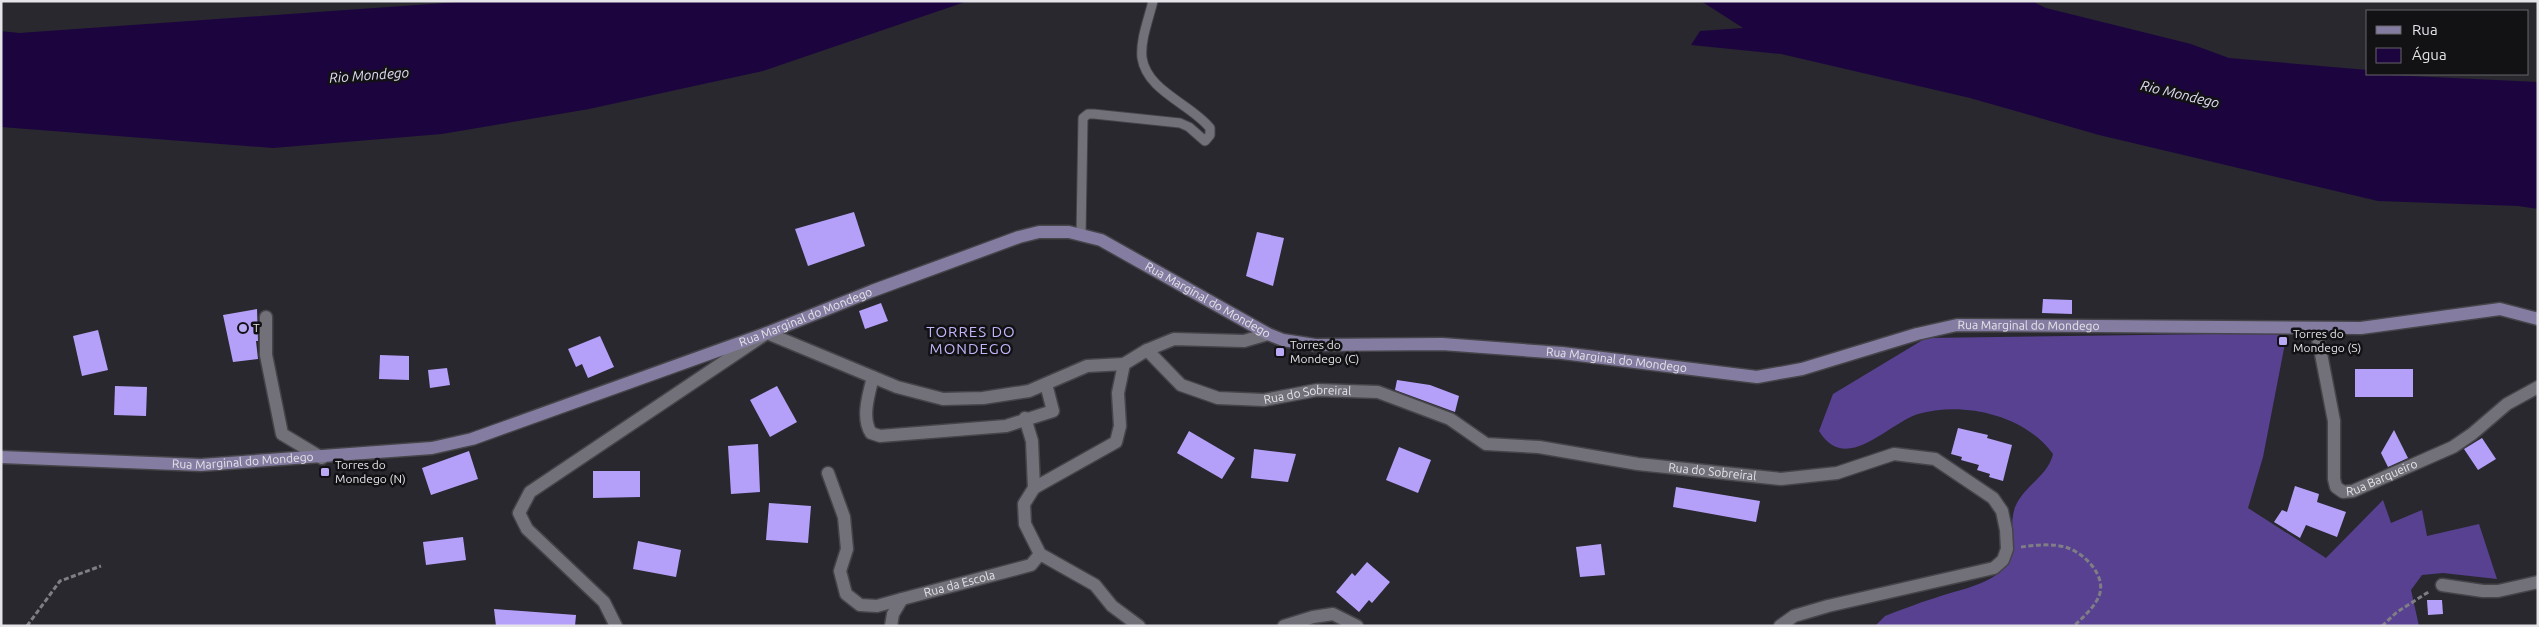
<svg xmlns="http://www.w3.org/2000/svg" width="2539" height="627" viewBox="0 0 2539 627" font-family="Ubuntu,sans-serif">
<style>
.forest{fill:#584191}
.water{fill:#1c053f}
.building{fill:#b5a0f9}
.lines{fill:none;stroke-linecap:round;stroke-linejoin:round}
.service-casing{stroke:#454449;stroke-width:11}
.minor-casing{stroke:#454449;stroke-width:15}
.secondary-casing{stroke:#454449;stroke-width:15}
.path{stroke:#7f7e84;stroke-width:3;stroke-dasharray:5 2.5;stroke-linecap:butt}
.service{stroke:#72717a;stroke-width:9}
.minor{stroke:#72717a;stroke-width:12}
.secondary{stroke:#857da1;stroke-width:12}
.poi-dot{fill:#bbaaf6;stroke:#121114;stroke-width:2}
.labels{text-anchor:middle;stroke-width:5;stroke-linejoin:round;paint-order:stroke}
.street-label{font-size:12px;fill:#e5e4e9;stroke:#121114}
.poi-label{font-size:12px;fill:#e5e4e9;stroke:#121114;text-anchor:start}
.water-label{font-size:14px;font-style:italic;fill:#e0dcf3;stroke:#121114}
.quarter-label{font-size:15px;letter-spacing:1px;fill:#c4b5fc;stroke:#121114}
</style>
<rect width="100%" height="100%" fill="#29282f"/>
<!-- forest -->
<path class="forest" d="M2287 333 2263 457 2248 508 2326 558 2383 500 2391 523 2422 510 2427 536 2479 524 2497 579 2443 573 2422 575 2411 590 2419 626H1875L1885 616C1901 610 1918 603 1935 598 1957 590 1996 584 2009 562 2016 551 2008 521 2016 505 2026 484 2048 476 2053 454 2025 415 1963 401 1918 414 1887 424 1846 475 1819 431L1833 394 1926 338Z"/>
<!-- water -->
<g class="water">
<polygon points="473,1 968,1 763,71 589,109 442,134 273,148 1,127 1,31 19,33"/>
<polygon points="1701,1 2032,1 2046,8 2191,44 2229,58 2368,70 2368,74 2538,82 2538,209 2518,206 2378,201 2099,135 1970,98 1781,54 1691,45 1700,31 1743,28"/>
</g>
<!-- building -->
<g class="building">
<polygon points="854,212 865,246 808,266 795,229"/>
<polygon points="1257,232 1284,238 1273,286 1246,276"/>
<polygon points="2043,299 2072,300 2072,314 2042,313"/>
<polygon points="881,303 888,321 865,329 859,311"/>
<polygon points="257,309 258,341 256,341 258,359 233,362 223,315"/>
<polygon points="98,330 108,370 82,376 73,336"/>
<polygon points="600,336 614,367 588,378 582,364 576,367 568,349"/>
<polygon points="380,355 409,356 409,380 379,379"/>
<polygon points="447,368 450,385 430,388 428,370"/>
<rect x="2355" y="369" width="58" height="28"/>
<polygon points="1397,380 1430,385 1459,396 1455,412 1395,390"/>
<polygon points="115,386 147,387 146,416 114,415"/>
<polygon points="777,386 797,422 770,437 750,400"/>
<polygon points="1958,428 1988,435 1987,438 2012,445 2003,481 1989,477 1990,474 1977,470 1979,465 1961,460 1962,457 1951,454"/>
<polygon points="2394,430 2408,458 2388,467 2381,453"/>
<polygon points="1189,431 1235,458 1222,479 1177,453"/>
<polygon points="2482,438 2496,459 2478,470 2464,449"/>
<polygon points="758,444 760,492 731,494 728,446"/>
<polygon points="1399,447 1431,460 1418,493 1386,480"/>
<polygon points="1254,449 1296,454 1288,482 1251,478"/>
<polygon points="469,451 478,479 431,495 422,468"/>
<polygon points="593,471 640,471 640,497 593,498"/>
<polygon points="2295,486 2319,494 2317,502 2346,512 2337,537 2306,525 2300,538 2274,522 2282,510 2287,512"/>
<polygon points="1676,487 1760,501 1756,522 1673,507"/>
<polygon points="769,503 811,506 808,543 766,540"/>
<polygon points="463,537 466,560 426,565 423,542"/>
<polygon points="638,541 681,550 676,577 633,569"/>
<polygon points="1601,544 1605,575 1580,577 1576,547"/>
<polygon points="1367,562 1390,582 1372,603 1369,600 1359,612 1336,592 1352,573 1355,576"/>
<polygon points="2427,600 2442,600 2443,614 2428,615"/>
<polygon points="494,609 576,615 575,626 496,626"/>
</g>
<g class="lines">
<defs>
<path id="service" d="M1081 235 1083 118 1088 114H1094L1180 123 1189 127 1205 141 1210 135V128C1191 104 1147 91 1142 58 1140 40 1149 18 1153 1"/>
<g id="minor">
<polyline points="266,317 266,355 282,434 322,458"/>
<path id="s1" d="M2316 328 2334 421V479L2336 487 2343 492 2353 491 2453 447 2472 434 2507 404 2538 387"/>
<path id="s2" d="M1147 350 1181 385 1218 398 1264 400 1317 390 1378 392 1450 419 1486 444 1539 447 1638 464 1781 479 1837 473 1894 454 1935 459 1993 498 2002 511 2006 530 2007 549 2003 560 1994 568 1828 606 1794 616 1780 626"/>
<path d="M873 377C869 393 861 418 871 433L880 436 1006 426 1053 411 1046 384"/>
<polyline points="1025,418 1032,441 1034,488 1024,504 1025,524 1040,554 1095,585 1112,606 1139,626"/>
<polyline points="828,473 844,517 847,549 840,571 846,594 860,605 877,606 902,599"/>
<polyline points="1034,488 1116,442 1120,426 1118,393 1124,364 1147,350 1174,339 1244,341 1268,334"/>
<polyline points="2442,585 2483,591 2498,591 2538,582"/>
<polyline points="616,626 604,602 527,529 519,513 530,492 767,333 897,387 943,399 983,398 1029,391 1087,366 1124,364"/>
<path id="s3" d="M891 626 893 614 902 599 1031 565 1040 554"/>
<polyline points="1284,626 1313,617 1333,614 1357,626"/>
</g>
<g id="secondary">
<path id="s4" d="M1 457 201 465 432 448 472 439 767 333 872 291 1019 237 1039 232H1069L1101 240 1268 334 1283 340 1315 345 1442 344 1562 353 1757 377 1802 369 1917 334 1957 325 2361 328 2500 309 2538 319"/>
</g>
</defs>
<!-- service casing -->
<use href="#service" class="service-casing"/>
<!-- minor casing -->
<use href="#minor" class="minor-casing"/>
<!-- secondary casing -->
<use href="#secondary" class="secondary-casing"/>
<!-- path -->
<g class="path">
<path d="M2021 547C2036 545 2054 543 2068 548 2085 554 2107 576 2099 596 2094 608 2083 617 2074 626"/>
<polyline points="27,626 60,581 101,566"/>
<polyline points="2382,626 2397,612 2430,591"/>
</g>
<!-- service -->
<use href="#service" class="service"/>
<!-- minor -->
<use href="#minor" class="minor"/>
<!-- secondary -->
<use href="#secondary" class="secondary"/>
</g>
<!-- markers -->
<g class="poi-dot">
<circle cx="243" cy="328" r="5"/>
<rect x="2278" y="336" width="10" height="10" rx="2.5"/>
<rect x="1275" y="347" width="10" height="10" rx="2.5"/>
<rect x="320" y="467" width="10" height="10" rx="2.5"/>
</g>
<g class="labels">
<!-- street labels -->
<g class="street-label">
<text dy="4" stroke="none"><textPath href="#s4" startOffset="1262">Rua Marginal do Mondego</textPath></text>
<text dy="4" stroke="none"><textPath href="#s4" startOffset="828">Rua Marginal do Mondego</textPath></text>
<text dy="4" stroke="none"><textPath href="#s4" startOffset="2102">Rua Marginal do Mondego</textPath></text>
<text dy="4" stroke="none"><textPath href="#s4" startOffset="1682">Rua Marginal do Mondego</textPath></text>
<text dy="4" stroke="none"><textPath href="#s2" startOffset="178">Rua do Sobreiral</textPath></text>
<text dy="4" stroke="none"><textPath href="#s4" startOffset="242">Rua Marginal do Mondego</textPath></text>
<text dy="4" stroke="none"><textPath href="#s2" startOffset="598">Rua do Sobreiral</textPath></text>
<text dy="4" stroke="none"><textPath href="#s1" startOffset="211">Rua Barqueiro</textPath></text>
<text dy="4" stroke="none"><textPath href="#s3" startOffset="89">Rua da Escola</textPath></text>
</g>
<!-- poi labels -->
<g class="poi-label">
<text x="253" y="332">T</text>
<text x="2293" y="338">Torres do<tspan x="2293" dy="14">Mondego (S)</tspan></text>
<text x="1290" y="349">Torres do<tspan x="1290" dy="14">Mondego (C)</tspan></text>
<text x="335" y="469">Torres do<tspan x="335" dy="14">Mondego (N)</tspan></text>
</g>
<!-- water labels -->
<g class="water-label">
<text transform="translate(369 75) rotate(-4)" y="5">Rio Mondego</text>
<text transform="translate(2180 94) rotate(13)" y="5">Rio Mondego</text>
</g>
<!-- quarter labels -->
<g class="quarter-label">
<text x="971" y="337">TORRES DO<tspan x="971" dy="17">MONDEGO</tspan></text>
</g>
</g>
<!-- border -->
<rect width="2539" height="627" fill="none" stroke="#e5e4e9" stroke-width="5"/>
<!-- legend -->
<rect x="2366" y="10" width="162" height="65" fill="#121114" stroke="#666569"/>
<rect x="2376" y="26" width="25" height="8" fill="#857da1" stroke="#666569"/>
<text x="2412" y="35" font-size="15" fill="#e5e4e9">Rua</text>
<rect x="2376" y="48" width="25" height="15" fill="#1c053f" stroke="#666569"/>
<text x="2412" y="60" font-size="15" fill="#e5e4e9">Água</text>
</svg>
